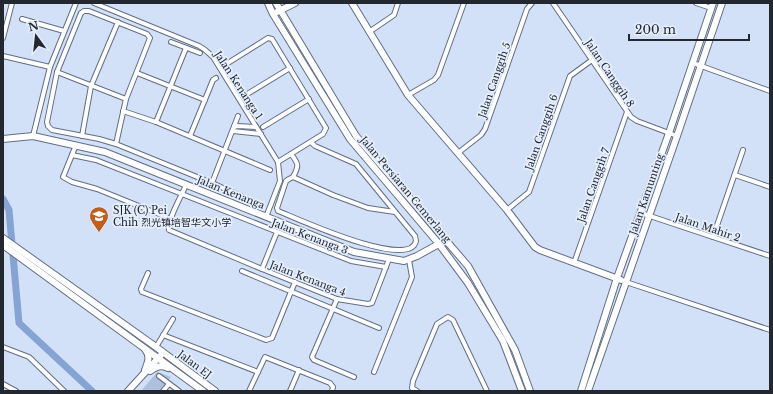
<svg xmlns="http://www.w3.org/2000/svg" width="773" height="394" viewBox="0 0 773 394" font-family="'Libre Baskerville','Noto Sans SC',serif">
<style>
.green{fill:#adc0df}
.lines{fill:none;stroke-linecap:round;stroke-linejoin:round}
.river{stroke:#85a3d3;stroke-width:7}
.street-casing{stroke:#616e82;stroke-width:6}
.secondary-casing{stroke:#616e82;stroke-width:8}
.street{stroke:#fff;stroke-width:4}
.secondary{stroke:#fff;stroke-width:6}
.labels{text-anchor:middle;stroke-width:3.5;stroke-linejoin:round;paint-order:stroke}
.street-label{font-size:10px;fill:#222730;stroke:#e5eefc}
.poi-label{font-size:10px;fill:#222730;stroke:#e5eefc;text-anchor:start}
</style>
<rect width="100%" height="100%" fill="#d3e1f8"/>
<!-- green -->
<polygon class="green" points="157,372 171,377 159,391 141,391"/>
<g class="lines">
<!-- river -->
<polyline class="river" points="3,199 9,210 19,323 92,391"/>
<defs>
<g id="street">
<polyline points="94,3 199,46 204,49 213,57 278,162 280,181 266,217"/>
<polyline points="553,3 631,117 637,121 677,136"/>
<polyline points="696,3 711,8"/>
<polyline points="22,19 64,31"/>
<polyline points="369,32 394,15 398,3"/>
<polyline points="3,38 12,3"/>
<polyline points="171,42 200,53"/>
<polyline points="3,56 50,67"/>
<polyline points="693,63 770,91"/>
<polyline points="220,68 268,38 272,39 326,128 323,134 278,162"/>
<polyline points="57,72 126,99"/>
<polyline points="137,73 205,100"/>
<polyline points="408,95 434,80 438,75 464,3"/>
<polyline points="244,96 290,68"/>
<polyline points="123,111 156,122 270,170"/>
<polyline points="156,122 186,48"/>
<polyline points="234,127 237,126 256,127"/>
<polyline points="263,127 309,99"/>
<polyline points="233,131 261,134"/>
<polyline points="33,136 50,67 76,3"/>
<polyline points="82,136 91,86 118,22"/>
<polyline points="190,136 213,80 216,78"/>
<polyline points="116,144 126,99 150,38 147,34 89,11 84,11 81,13 57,72 47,122 48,126 52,130 99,139 116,144 212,183 258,204"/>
<polyline points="76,145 63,177 72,182 97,189 171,219"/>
<polyline points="458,153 481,135 485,129 527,9 532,3"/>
<path d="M291 154C299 164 299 166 293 177L289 179 286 181 277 208 278 211C296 218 410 271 416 241L415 236 356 164 315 146 311 142"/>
<polyline points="72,155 96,160 351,261 386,267"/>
<polyline points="735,175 770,187"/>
<polyline points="293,177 333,195 368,208 395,212"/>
<polyline points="212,183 238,116"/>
<path d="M186 185C182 195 167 220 169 230L262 269"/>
<polyline points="507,210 529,192 570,76 592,60"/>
<polyline points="641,213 770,256"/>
<polyline points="277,232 262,269 337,299 368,304 372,303 389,259"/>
<polyline points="713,237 743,150"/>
<polyline points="574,263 627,112"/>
<polyline points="242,271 379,328"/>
<polyline points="148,273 141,289 142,292 266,340 272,338 295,282"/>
<polyline points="626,282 770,330"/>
<polyline points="337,299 312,357 314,360 354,377"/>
<polyline points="163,335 258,372"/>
<polyline points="3,347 29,357 64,391"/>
<polyline points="156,347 173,319"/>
<polyline points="374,372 412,277 409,260"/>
<polyline points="159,376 179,391"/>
<polyline points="3,384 16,391"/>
<polyline points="163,391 169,384"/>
<polyline points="249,391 265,357 330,383 333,387 332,391"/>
<polyline points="290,391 299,370"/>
<polyline points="417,391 412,388 413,381 437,324 448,317 453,320 487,391"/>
</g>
<g id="secondary">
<polyline points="268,3 273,14 350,139 439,244 468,283 503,341 522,391"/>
<polyline points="276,3 356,136 468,266 515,350 530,391"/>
<polyline points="352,3 408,95 507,210 535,247 540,250 621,280"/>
<polyline points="277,12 295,3"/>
<polyline points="3,139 33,136 105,152 354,252 404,261 417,256 446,240"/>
<polyline points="3,238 156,347 215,391"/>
<polyline points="3,245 203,391"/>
<path d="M145 349C151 357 148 362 145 370"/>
<path d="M150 371C157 366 160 365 168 368"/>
<polyline points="128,391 161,355"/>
<polyline points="581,391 617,278 669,133 713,3"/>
<polyline points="588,391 677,136 722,3"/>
</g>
</defs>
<!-- street casing -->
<use href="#street" class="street-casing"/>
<!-- secondary casing -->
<use href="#secondary" class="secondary-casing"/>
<!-- street -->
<use href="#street" class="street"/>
<!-- secondary -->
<use href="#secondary" class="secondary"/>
</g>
<!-- icons -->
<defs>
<symbol id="school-pin" viewBox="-11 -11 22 30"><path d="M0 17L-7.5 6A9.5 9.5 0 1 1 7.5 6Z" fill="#bf5f1d" stroke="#e5eefc"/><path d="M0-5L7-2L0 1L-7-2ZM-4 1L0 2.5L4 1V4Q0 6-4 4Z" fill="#fff"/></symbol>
</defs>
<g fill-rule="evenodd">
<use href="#school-pin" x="88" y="205" width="22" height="30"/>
</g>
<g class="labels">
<!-- street labels -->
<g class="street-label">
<text transform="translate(610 73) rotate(56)" y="4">Jalan Canggih 8</text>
<text transform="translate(494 80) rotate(-71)" y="4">Jalan Canggih 5</text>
<text transform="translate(239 85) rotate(57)" y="4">Jalan Kenanga 1</text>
<text transform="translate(541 132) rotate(-71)" y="4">Jalan Canggih 6</text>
<text transform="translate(593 185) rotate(-71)" y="4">Jalan Canggih 7</text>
<text transform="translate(406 189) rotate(50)" y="4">Jalan Persiaran Cemerlang</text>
<text transform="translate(231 192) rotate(22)" y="4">Jalan Kenanga</text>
<text transform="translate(646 194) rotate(-71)" y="4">Jalan Kamunting</text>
<text transform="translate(708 227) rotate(19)" y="4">Jalan Mahir 2</text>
<text transform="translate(310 236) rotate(21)" y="4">Jalan Kenanga 3</text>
<text transform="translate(308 278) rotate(21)" y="4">Jalan Kenanga 4</text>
<text transform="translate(195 364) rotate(37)" y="4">Jalan EJ</text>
</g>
<!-- poi labels -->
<g class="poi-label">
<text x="113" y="214">SJK (C) Pei<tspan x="113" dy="12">Chih 烈光镇培智华文小学</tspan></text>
</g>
</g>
<!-- border -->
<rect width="773" height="394" fill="none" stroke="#222730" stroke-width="8"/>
<!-- north arrow -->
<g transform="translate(36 36) rotate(345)" stroke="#e5eefc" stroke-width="3" paint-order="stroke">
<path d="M0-3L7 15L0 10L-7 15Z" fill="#222730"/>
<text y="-6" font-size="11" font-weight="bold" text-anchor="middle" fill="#222730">N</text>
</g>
<!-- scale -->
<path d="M629 34v6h120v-6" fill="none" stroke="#222730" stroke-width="2"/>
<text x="635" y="34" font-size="12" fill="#222730" stroke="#e5eefc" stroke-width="3" paint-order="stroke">200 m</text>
</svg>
